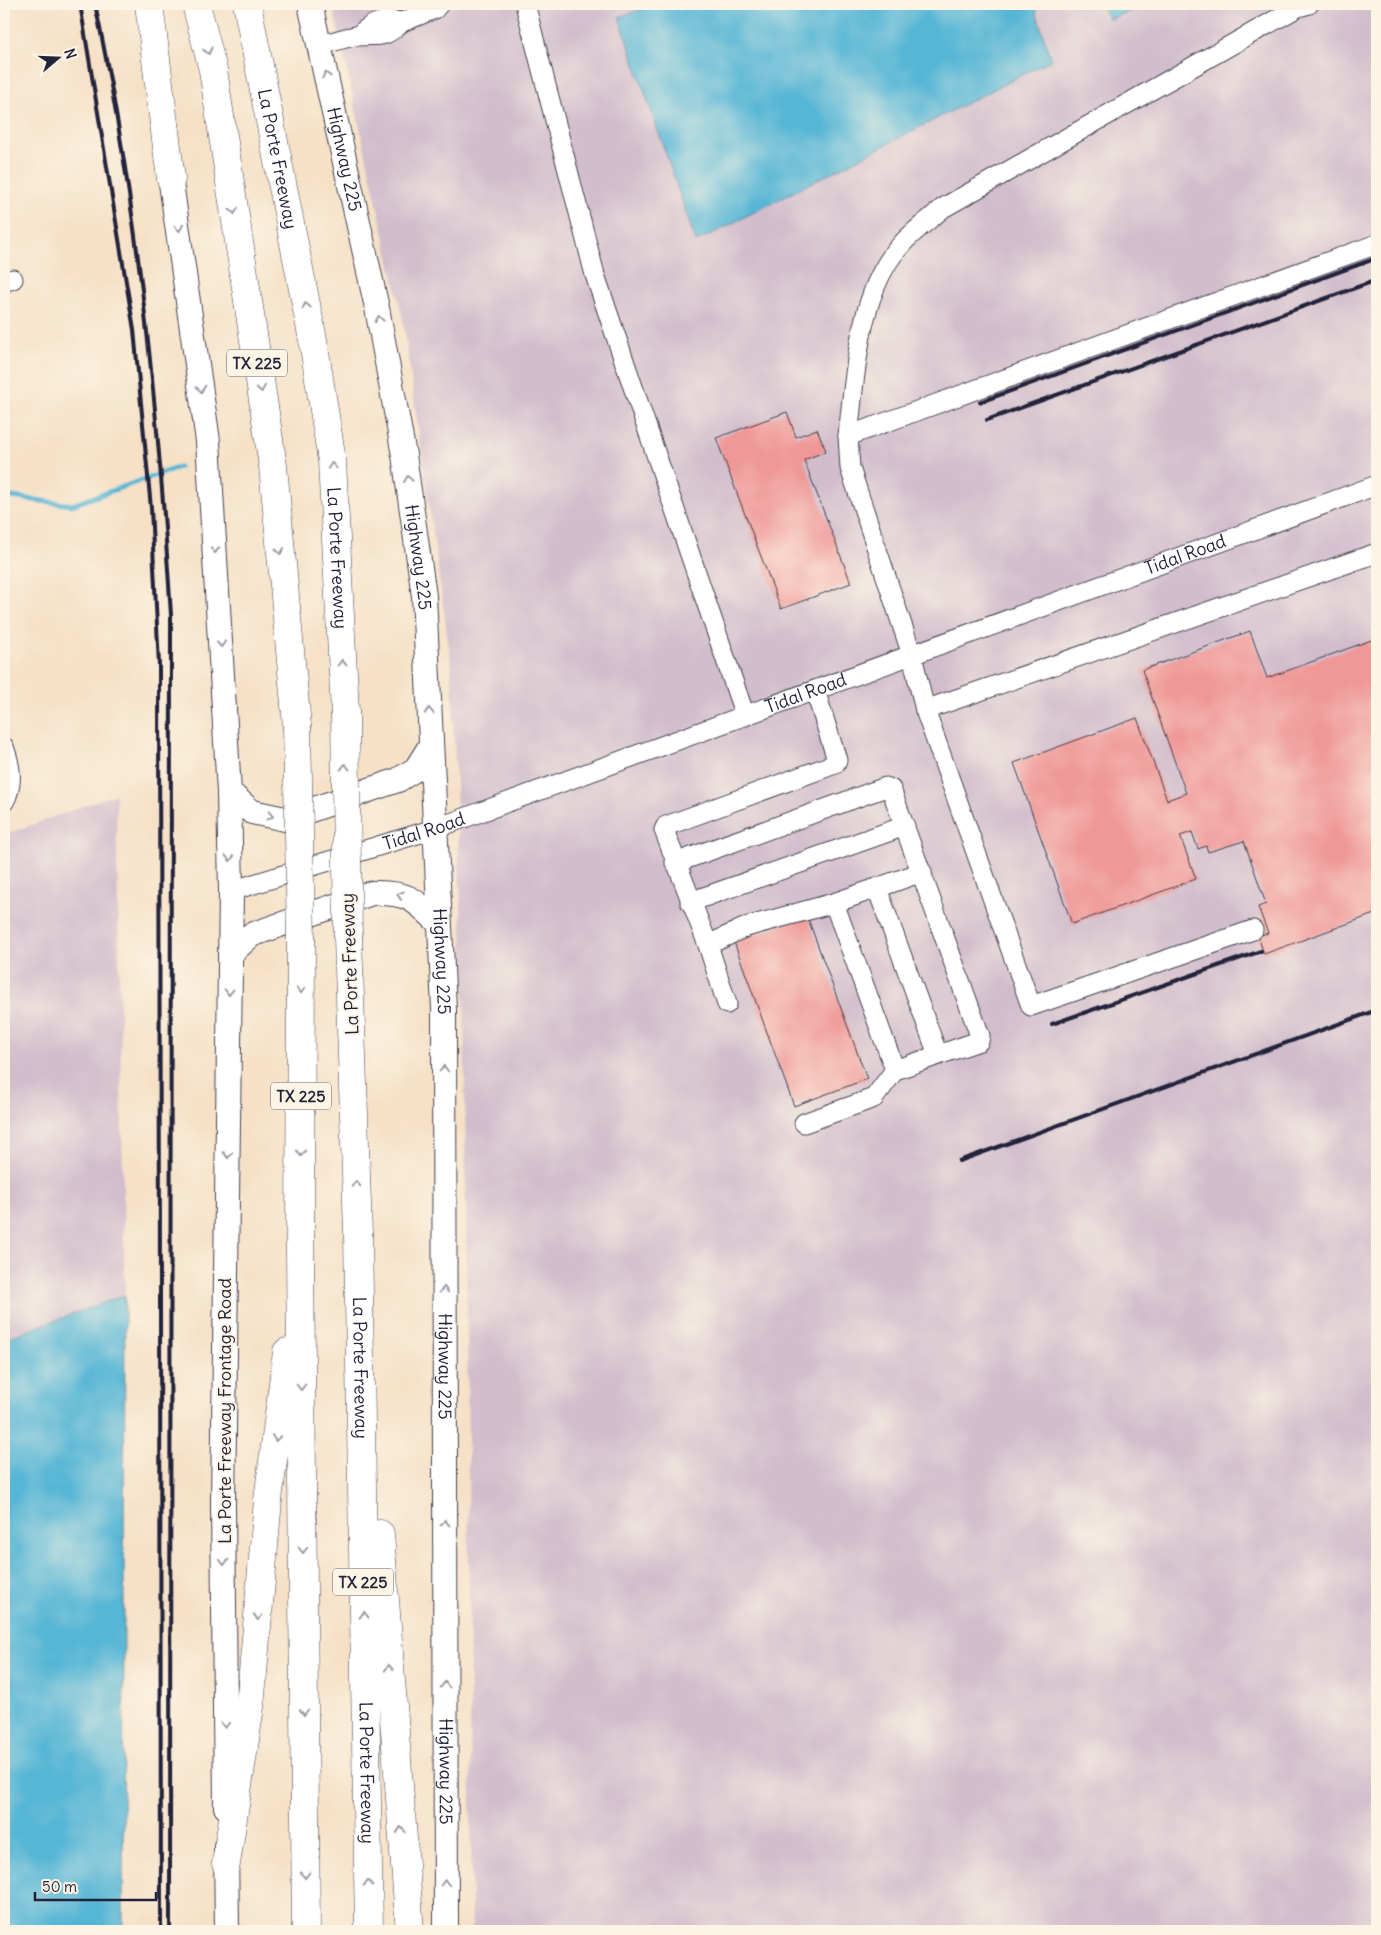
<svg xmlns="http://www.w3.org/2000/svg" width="1381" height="1935" viewBox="0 0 1381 1935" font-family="Delius,sans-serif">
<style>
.industrial{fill:#d1bdcc}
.water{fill:#56b6d5;stroke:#3c6c88}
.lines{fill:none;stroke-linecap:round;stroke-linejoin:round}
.stream{stroke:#56b6d5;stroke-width:5}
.building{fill:#ef9897}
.minor-casing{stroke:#423f50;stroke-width:21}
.major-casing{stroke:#423f50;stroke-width:26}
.highway-casing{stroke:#423f50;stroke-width:29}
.minor{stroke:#fff;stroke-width:19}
.major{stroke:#fff;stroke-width:24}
.highway{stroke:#fff;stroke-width:28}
.rail{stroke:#22223b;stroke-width:4}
.highway-bridge-casing{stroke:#423f50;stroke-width:29;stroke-linecap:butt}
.highway-bridge{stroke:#fff;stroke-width:28}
.oneway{stroke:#9c9ca7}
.labels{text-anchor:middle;stroke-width:4;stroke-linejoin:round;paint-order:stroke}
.shield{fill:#fcf5e5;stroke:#63616e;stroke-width:1}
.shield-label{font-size:16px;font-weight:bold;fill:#22223b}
.street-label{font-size:18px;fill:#22223b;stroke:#fcf5e5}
</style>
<rect width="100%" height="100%" fill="#fcf5e5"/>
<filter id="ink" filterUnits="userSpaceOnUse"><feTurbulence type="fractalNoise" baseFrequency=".02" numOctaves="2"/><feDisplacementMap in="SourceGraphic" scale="10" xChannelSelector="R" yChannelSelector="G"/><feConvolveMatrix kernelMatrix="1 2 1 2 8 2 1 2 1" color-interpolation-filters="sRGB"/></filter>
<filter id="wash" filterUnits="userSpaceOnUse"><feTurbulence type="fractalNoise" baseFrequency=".0096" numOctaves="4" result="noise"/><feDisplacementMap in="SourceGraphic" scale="20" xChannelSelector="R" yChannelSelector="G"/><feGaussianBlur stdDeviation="1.12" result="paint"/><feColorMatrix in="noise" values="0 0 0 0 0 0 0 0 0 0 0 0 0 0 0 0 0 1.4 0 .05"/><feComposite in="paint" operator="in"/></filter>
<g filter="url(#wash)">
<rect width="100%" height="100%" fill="#f6e1c7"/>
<!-- industrial -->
<g class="industrial">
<polygon points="332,4 1377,4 1377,1931 472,1931 464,983 451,662 403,320"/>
<polygon points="116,794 125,1295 4,1339 4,835"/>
</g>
<!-- water -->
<g class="water">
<polygon points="656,4 1034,4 1051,60 696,242 619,17"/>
<polygon points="1100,4 1150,4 1109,19"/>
<polygon points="125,1295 123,1931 4,1931 4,1339"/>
</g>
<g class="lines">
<!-- stream -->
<polyline class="stream" points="4,496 72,505 179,467"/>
</g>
<g id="blocks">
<!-- building -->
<g class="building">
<polygon points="787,412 796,437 817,429 826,451 804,460 851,583 781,609 716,438"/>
<polygon points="1250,631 1267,678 1377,638 1377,913 1264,954 1258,936 1268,933 1258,907 1266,904 1244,841 1208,852 1206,846 1198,849 1192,832 1180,836 1196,879 1072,924 1014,763 1137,718 1167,800 1186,793 1142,670"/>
<polygon points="807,916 867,1079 794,1106 734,942"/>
</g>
</g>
</g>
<g filter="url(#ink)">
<use href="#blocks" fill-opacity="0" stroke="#423f50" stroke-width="1"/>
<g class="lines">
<defs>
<g id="minor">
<polyline points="525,4 595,275 745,716"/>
<polyline points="402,22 435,9 439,4"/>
<path d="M319 46C331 43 346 36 358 36 380 34 383 40 402 22 384 18 371 23 358 36"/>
<polyline points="4,282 13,279"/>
<path d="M848 436C855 377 858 292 900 246 912 232 929 220 943 208L1298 7 1309 4"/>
<polyline points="925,710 1377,553"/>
<path d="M4 747C11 766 14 784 4 802"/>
<polyline points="675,863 886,787 891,789 980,1036 979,1041 895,1070 834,903"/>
<polyline points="877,888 938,1055"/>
<path id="s1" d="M231 891 434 829 1377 485"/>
<polyline points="690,902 905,826"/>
<polyline points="1253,930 1031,1006 925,710 912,655 850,468 848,436 1377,244"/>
<polyline points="708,945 746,927 834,903 922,872"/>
<polyline points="727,1004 708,945 664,830 666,826 835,764 837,760 815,690"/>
<polyline points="804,1123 874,1098 895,1070"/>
</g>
<g id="major">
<path id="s2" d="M310 4 377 308 404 455 424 596 444 1009 446 1931"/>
<polyline points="168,162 208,441 229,792 231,891 223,1504 226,1807"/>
<polyline points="229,792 252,812 285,819 398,780 416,769 431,745"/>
<path d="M230 954 251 935 372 893C408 892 414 899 439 923"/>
<polyline points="226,1846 227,1931"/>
</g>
<g id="highway">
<polyline points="149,4 171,179"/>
<polyline points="196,4 213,70 273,466 297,726"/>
<path id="s3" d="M247 4 313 340 332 461 345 712"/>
<path id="s4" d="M348 938 358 1233 369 1931"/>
<polyline points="301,941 300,1251 306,1931"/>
<polyline points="380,1534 410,1931"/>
<polyline points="226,1864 250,1707 268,1500 287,1352"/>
</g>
</defs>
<!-- minor casing -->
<use href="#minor" class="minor-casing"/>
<!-- major casing -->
<use href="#major" class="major-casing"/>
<!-- highway casing -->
<use href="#highway" class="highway-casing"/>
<!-- minor -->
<use href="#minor" class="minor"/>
<!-- major -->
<use href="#major" class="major"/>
<!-- highway -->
<use href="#highway" class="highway"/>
<!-- rail -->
<g class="rail">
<polyline points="80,4 134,330 151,508 159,665 161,1931"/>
<path d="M95 4C138 207 158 409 171 615L170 1931"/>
<polyline points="980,402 1377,258"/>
<polyline points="987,420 1377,280"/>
<polyline points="1052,1024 1261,951"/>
<polyline points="959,1161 1377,1010"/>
</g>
<defs>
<g id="highway-bridge">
<polyline points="345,712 348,938"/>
<polyline points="297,726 301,941"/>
</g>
</defs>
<!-- highway-bridge casing -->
<use href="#highway-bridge" class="highway-bridge-casing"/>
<!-- highway-bridge -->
<use href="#highway-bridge" class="highway-bridge"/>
</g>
<!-- one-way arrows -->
<defs><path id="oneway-chevron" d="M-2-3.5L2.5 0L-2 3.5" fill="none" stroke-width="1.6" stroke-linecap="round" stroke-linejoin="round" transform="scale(1.25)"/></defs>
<g class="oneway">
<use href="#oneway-chevron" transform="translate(208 51) rotate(76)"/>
<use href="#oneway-chevron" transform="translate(326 75) rotate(-103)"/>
<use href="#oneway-chevron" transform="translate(234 211) rotate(81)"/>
<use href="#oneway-chevron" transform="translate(179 228) rotate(82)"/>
<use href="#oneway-chevron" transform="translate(306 306) rotate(-101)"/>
<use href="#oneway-chevron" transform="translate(379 319) rotate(-100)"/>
<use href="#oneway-chevron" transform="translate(201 389) rotate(82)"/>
<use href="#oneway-chevron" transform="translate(261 389) rotate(81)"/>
<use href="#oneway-chevron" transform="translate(332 466) rotate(-94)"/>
<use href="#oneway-chevron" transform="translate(408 479) rotate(-98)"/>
<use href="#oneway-chevron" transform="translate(215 550) rotate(87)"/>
<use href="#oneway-chevron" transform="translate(280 551) rotate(85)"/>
<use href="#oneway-chevron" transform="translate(221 644) rotate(87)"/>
<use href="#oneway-chevron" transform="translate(342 663) rotate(-93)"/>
<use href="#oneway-chevron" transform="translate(429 711) rotate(-92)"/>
<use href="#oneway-chevron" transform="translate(345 767) rotate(-91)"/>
<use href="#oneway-chevron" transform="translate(270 816) rotate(13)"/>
<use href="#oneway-chevron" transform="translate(230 858) rotate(89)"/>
<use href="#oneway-chevron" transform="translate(400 895) rotate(-163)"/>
<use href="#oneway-chevron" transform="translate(301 990) rotate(90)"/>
<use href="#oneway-chevron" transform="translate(229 992) rotate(91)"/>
<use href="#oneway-chevron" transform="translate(444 1069) rotate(-90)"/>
<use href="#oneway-chevron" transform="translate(301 1153) rotate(90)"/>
<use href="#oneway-chevron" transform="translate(228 1155) rotate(91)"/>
<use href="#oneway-chevron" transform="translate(356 1184) rotate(-92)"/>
<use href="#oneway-chevron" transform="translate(444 1290) rotate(-90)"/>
<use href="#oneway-chevron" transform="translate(301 1387) rotate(90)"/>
<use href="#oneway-chevron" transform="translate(276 1438) rotate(97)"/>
<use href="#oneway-chevron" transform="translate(445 1523) rotate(-90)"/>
<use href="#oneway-chevron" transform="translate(303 1550) rotate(90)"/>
<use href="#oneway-chevron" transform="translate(224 1562) rotate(90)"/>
<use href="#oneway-chevron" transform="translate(364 1615) rotate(-91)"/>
<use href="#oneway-chevron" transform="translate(258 1617) rotate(95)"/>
<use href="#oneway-chevron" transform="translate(389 1668) rotate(-94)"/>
<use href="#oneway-chevron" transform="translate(445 1685) rotate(-90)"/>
<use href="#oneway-chevron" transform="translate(304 1712) rotate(90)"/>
<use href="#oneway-chevron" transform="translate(225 1725) rotate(90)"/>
<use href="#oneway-chevron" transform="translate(401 1830) rotate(-95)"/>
<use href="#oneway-chevron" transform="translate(305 1875) rotate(90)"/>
<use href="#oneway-chevron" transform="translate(368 1883) rotate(-91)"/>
<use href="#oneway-chevron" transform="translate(445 1883) rotate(-90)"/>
</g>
</g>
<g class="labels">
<!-- shield labels -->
<g class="shield">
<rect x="227" y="349.5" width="60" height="27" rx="4"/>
<rect x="271" y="1082.5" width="60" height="27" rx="4"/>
<rect x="333" y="1568.5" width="60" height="27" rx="4"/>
</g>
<g class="shield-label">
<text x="257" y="369">TX 225</text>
<text x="301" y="1102">TX 225</text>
<text x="363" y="1588">TX 225</text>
</g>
<!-- street labels -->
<g class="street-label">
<text dy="6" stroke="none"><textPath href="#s3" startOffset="158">La Porte Freeway</textPath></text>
<text dy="6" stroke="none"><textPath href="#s2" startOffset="159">Highway 225</textPath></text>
<text dy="6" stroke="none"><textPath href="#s1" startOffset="1012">Tidal Road</textPath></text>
<text dy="6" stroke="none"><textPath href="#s2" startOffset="564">Highway 225</textPath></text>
<text dy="6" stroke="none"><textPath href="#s3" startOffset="562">La Porte Freeway</textPath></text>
<text dy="6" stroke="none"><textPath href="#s1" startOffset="608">Tidal Road</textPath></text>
<text dy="6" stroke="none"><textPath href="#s1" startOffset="202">Tidal Road</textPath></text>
<text dy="6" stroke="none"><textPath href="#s2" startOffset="969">Highway 225</textPath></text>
<text transform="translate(350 964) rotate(-92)" y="6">La Porte Freeway</text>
<text dy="6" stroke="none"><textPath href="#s2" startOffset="1374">Highway 225</textPath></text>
<text dy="6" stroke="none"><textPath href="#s4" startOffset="430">La Porte Freeway</textPath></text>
<text transform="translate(225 1411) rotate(-90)" y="6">La Porte Freeway Frontage Road</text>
<text dy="6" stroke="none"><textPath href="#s2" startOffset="1779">Highway 225</textPath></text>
<text dy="6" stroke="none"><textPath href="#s4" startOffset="835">La Porte Freeway</textPath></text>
</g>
</g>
<!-- margin -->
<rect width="1381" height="1935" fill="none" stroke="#fcf5e5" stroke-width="20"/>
<!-- north arrow -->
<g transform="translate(58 58) rotate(71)" stroke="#fcf5e5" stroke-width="4" paint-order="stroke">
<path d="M0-4L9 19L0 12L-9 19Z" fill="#22223b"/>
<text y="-8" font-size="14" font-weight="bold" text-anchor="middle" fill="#22223b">N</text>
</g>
<!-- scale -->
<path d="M35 1892v8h121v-8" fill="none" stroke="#22223b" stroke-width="2.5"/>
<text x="42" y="1892" font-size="15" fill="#22223b" stroke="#fcf5e5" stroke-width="4" paint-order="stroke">50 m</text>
</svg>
